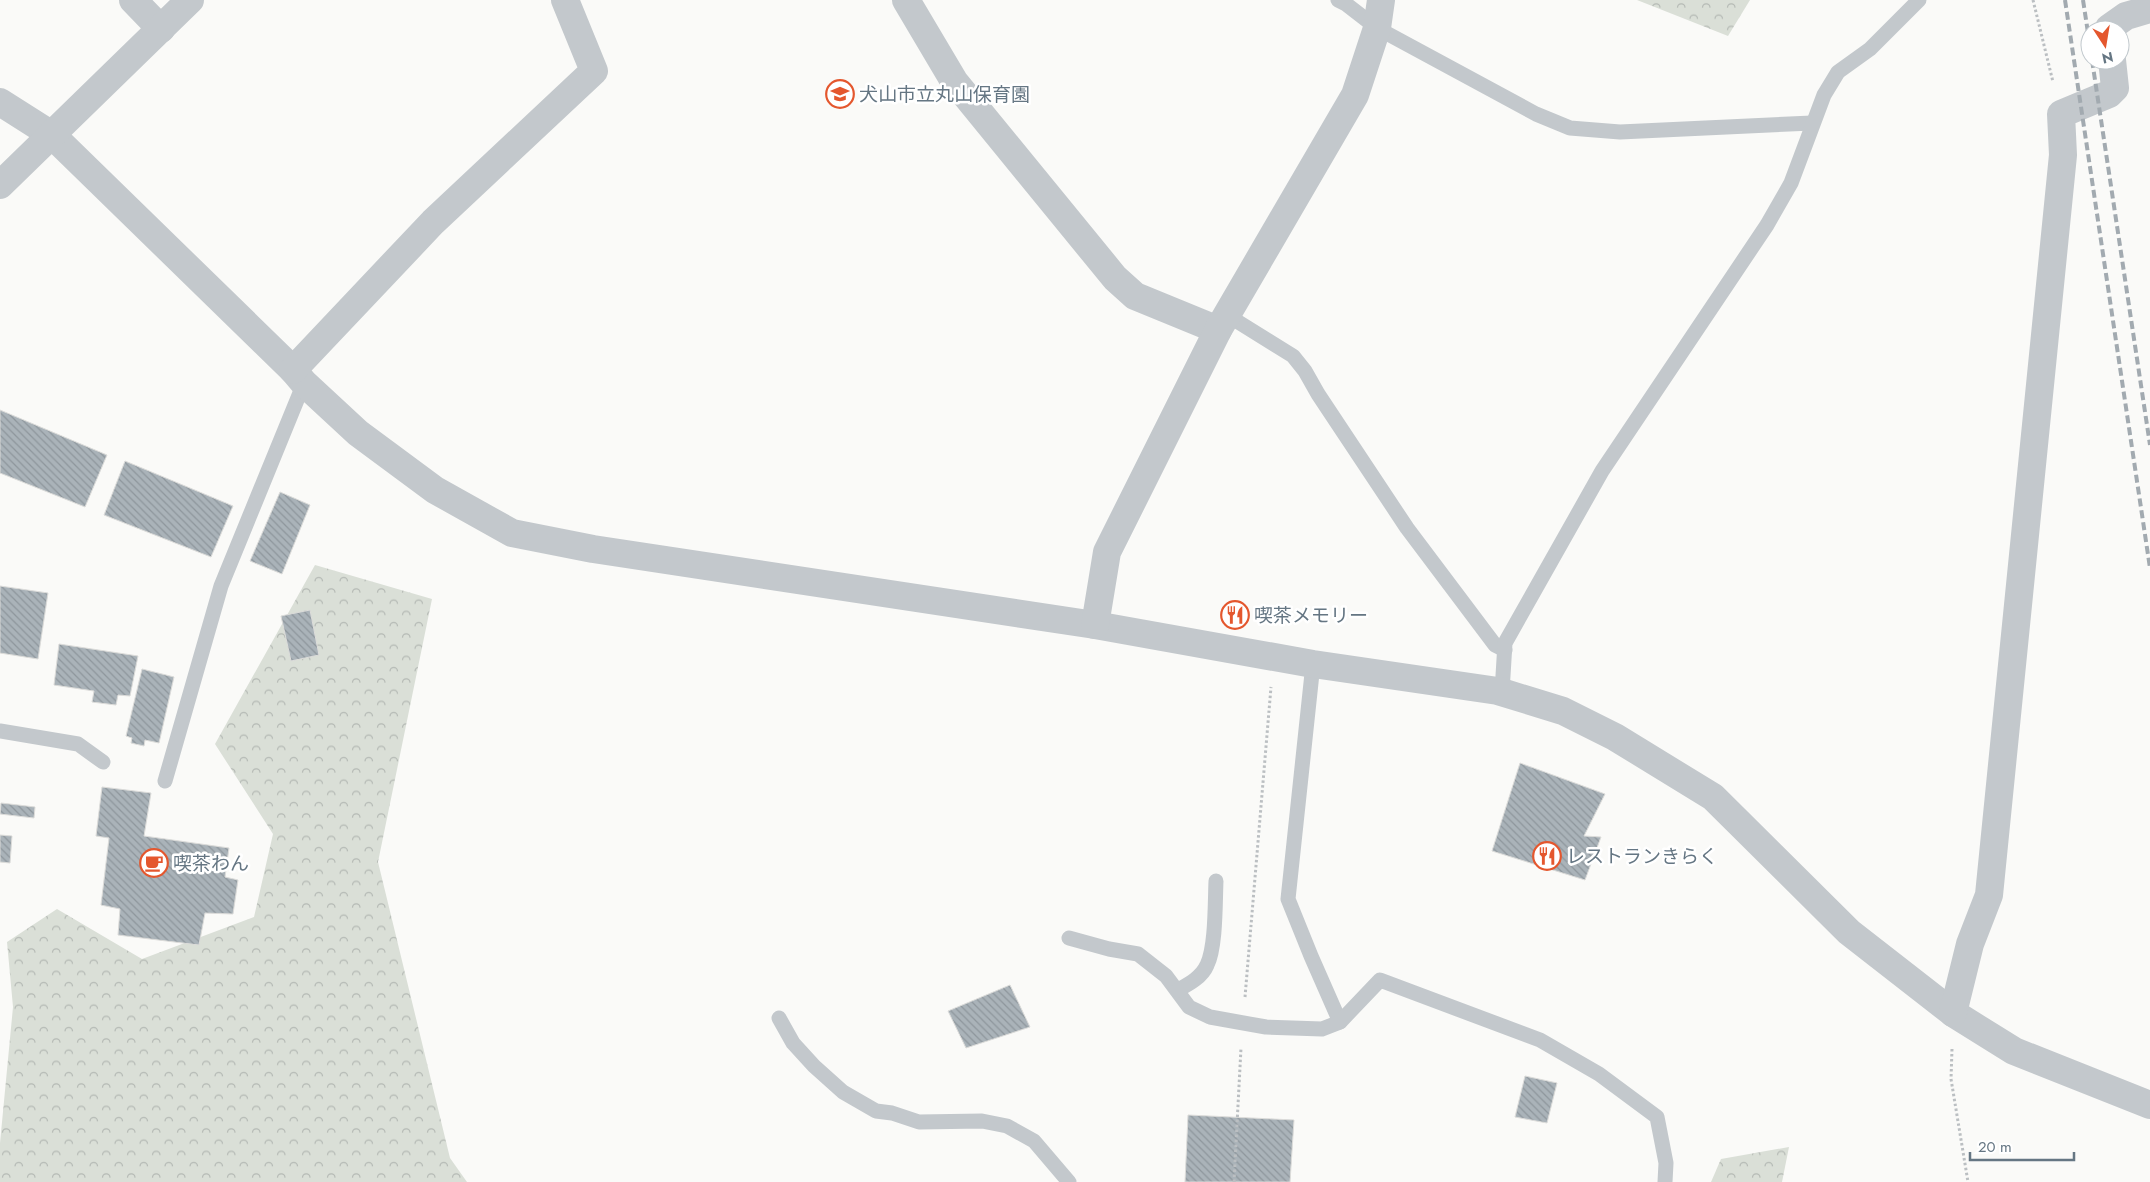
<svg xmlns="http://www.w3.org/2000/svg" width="2150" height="1182" viewBox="0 0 2150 1182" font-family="Jost,'Noto Sans JP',sans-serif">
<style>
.forest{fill:url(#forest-crowns)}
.building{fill:url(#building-back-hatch);stroke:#dcdcda}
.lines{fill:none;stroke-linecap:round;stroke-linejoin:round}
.path{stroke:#bbbfc2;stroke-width:3;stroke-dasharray:2.5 2.5;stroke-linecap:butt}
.lane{stroke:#c3c8cc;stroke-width:15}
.street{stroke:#c3c8cc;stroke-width:28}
.rail{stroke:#a2aab0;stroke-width:4;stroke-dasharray:8 4;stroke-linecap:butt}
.labels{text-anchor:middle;stroke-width:5;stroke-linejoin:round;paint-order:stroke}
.poi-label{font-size:19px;fill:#657683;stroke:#fff;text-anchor:start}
</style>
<defs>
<pattern id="forest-crowns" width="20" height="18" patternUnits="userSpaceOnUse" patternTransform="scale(1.25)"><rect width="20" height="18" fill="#dadfd7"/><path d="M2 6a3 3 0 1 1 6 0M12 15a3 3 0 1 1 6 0" fill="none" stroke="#b4b9b4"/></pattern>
<pattern id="building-back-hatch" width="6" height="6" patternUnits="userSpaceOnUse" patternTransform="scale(1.25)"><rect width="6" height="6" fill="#aab3b9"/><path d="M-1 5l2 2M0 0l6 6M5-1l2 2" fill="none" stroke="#8e969c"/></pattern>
</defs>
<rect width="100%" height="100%" fill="#fafaf8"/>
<!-- forest -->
<g class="forest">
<polygon points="1637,0 1750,0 1728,36"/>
<polygon points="315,565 432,599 378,862 450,1158 467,1182 0,1182 0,1143 13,1007 7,942 57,909 142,959 254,917 273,834 215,744"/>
<polygon points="1789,1147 1782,1182 1711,1182 1721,1159"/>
</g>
<!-- building -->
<g class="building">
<polygon points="0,410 107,455 85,507 0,473"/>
<polygon points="125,461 233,506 211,557 104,515"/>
<polygon points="280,492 310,505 282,574 250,561"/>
<polygon points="0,586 48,593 38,659 0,653"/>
<polygon points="310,610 319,655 291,661 281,616"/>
<polygon points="59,644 138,656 130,696 118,695 116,705 92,702 94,691 54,685"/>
<polygon points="142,669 174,677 159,743 145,740 144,746 131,743 132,738 126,736"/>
<polygon points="1520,763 1605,794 1584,836 1601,837 1585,880 1492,851"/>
<polygon points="102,787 151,793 144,836 229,848 225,877 238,880 233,914 205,913 199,945 118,935 120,909 101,905 109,838 96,836"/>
<polygon points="1,803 35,807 34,818 0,814"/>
<polygon points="0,835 12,836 10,863 0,862"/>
<polygon points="1010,985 1030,1027 966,1048 948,1011"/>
<polygon points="1525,1076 1557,1083 1547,1123 1515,1117"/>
<polygon points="1188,1115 1294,1120 1290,1182 1185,1182"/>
</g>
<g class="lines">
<!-- path -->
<g class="path">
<polyline points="2033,0 2053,82"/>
<polyline points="1245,997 1271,687"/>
<polyline points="1952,1049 1951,1079 1968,1182"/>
<polyline points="1234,1182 1241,1048"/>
</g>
<!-- lane -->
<g class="lane">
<polyline points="1338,0 1346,4 1377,28 1536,114 1570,128 1620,132 1812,123"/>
<polyline points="1227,315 1293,356 1305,371 1318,394 1407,528 1495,645 1505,650"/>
<polyline points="1313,664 1288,899 1311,956 1340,1022"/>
<polyline points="1502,692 1505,643 1602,471 1767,225 1791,183 1824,95 1838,72 1870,49 1919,0"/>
<polyline points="0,731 78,744 103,762"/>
<polyline points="165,781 221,586 304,383"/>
<polyline points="1069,938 1109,949 1138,954 1166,976 1189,1007 1210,1017 1266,1027 1322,1029 1340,1022 1380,980 1540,1040 1599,1074 1657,1117 1666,1163 1665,1182"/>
<path d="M1178 990C1189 984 1202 977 1207 965 1216 947 1215 902 1216 881"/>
<polyline points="779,1018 793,1043 814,1066 843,1092 876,1111 892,1113 919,1122 982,1121 1007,1126 1034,1141 1069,1182"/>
</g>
<!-- street -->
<g class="street">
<polyline points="133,0 161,29"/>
<polyline points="906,0 954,81 1115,278 1135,296 1218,330"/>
<polyline points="2109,30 2109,28 2126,16 2150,9"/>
<polyline points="0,102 52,135 293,370 304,383 358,433 435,490 512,533 593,549 1095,625 1313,664 1498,691 1563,711 1615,737 1713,797 1849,932 1953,1013 2014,1051 2150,1105"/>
<polyline points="0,185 190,0"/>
<polyline points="293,370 433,222 594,71 565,0"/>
<polyline points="1095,625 1107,552 1218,330 1355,95 1377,28 1381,0"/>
<polyline points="1953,1013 1970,944 1989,895 2063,155 2061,114 2109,94 2115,88 2112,60"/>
</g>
<!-- rail -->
<g class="rail">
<polyline points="2065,0 2150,568"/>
<polyline points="2083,0 2090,46"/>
<polyline points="2092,60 2150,445"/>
</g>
</g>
<!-- icons -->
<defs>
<symbol id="school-ring" viewBox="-11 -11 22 22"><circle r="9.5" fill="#fff" stroke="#e4572e" stroke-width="1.5"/><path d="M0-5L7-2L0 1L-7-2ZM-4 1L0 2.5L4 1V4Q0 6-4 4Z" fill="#e4572e"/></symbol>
<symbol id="restaurant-ring" viewBox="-11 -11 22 22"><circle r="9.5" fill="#fff" stroke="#e4572e" stroke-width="1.5"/><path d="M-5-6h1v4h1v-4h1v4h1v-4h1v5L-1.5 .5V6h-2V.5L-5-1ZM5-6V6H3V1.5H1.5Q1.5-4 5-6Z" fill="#e4572e"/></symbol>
<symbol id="cafe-ring" viewBox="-11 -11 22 22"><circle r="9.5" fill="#fff" stroke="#e4572e" stroke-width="1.5"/><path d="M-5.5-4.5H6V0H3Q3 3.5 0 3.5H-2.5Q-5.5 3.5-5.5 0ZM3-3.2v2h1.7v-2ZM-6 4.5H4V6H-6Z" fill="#e4572e"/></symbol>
</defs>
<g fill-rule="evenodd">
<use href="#school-ring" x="824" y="78" width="32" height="32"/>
<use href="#restaurant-ring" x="1219" y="599" width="32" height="32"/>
<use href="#restaurant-ring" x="1531" y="840" width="32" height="32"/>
<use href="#cafe-ring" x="138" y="847" width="32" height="32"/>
</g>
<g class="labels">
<!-- poi labels -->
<g class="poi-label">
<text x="859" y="101">犬山市立丸山保育園</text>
<text x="1254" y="622">喫茶メモリー</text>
<text x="1566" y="863">レストランきらく</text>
<text x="173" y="870">喫茶わん</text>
</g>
</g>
<!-- north arrow -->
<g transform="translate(2105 45) rotate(168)"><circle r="24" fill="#ffffff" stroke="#c1c8cd"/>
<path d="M0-4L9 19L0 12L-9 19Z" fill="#e4572e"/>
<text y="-8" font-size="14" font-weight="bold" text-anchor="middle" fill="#657683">N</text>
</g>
<!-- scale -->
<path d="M1970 1152v8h104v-8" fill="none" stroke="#657683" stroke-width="2.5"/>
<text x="1978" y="1152" font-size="15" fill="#657683" stroke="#ffffff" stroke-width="4" paint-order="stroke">20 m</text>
</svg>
